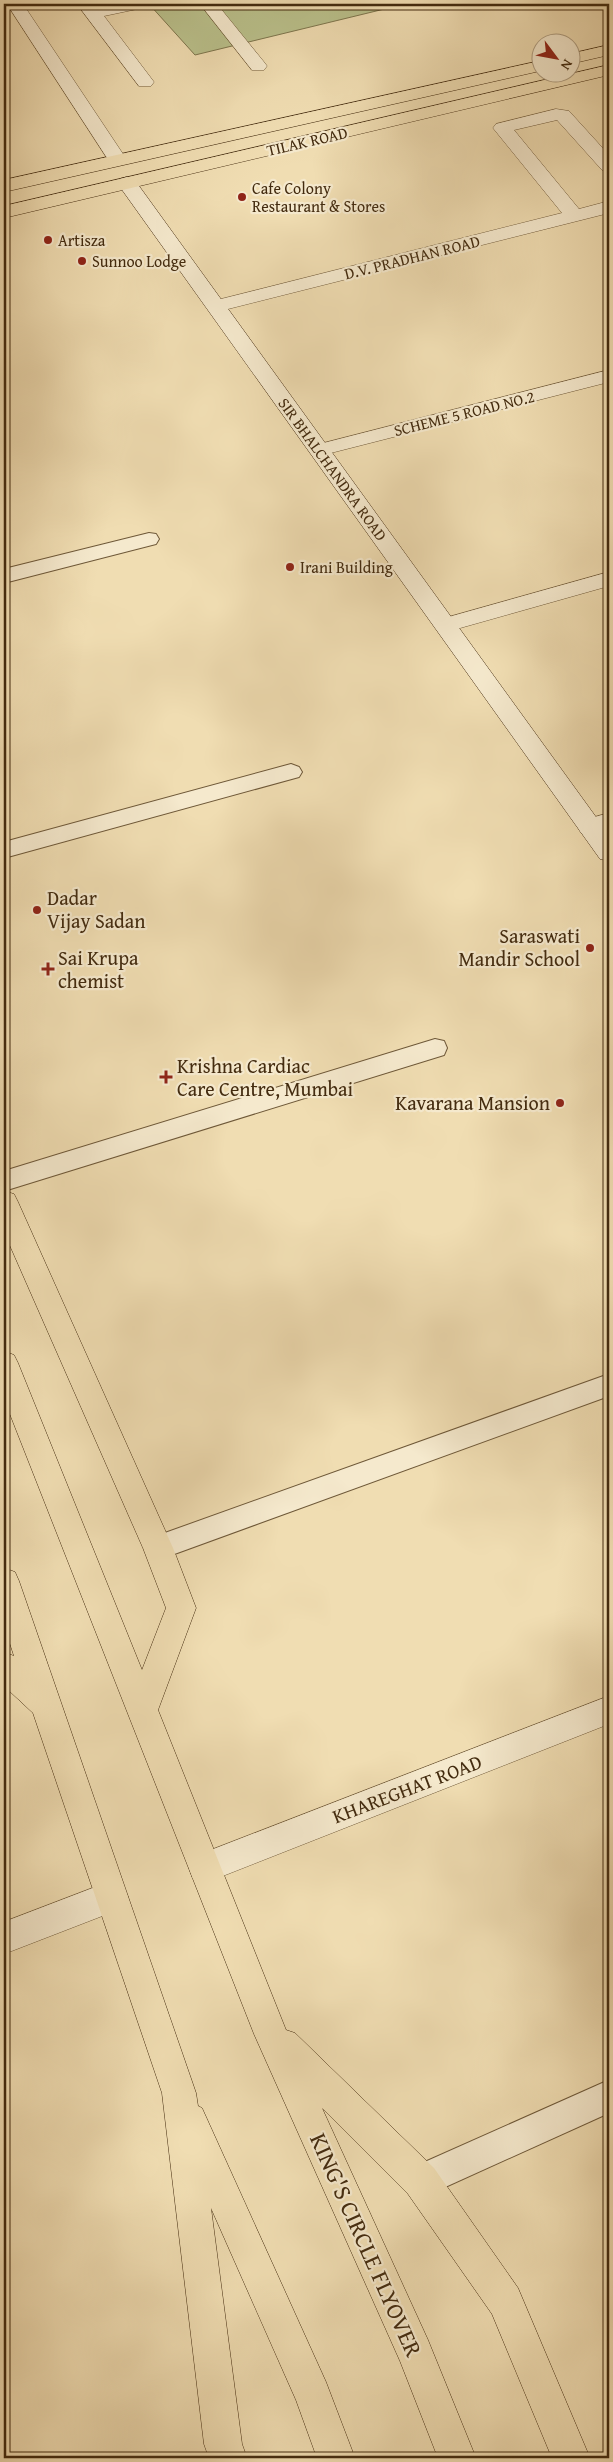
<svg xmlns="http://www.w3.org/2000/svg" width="613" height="2462" viewBox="0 0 613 2462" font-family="'Gentium Book Plus',serif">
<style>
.green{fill:#bac18c;stroke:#7e764e}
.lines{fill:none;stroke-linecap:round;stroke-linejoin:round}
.lane-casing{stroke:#6e5838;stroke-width:2}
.street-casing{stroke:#6e5838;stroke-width:1}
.secondary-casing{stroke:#432b0f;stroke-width:1}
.primary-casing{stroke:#432b0f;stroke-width:1}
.highway-casing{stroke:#432b0f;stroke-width:1}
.lane{fill:#f5e9cd;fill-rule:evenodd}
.street{fill:#f5e9cd;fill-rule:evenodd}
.secondary{fill:#f5e9cd;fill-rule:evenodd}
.primary{fill:#f0ddb2;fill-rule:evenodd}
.highway{fill:#f0ddb2;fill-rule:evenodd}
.poi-dot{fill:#8f2418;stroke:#f5e9cd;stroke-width:2}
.labels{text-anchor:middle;stroke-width:4.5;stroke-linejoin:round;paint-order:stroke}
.far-street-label{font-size:16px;fill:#432b0f;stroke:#f5e9cd}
.far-poi-label{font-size:16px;fill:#432b0f;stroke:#f5e9cd;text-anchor:start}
.poi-label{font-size:20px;fill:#432b0f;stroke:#f5e9cd;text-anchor:start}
.street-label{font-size:20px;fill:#432b0f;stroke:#f5e9cd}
.near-street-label{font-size:24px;fill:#432b0f;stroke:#f5e9cd}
</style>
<rect width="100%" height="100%" fill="#f0ddb2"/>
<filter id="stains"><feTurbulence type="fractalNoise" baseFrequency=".004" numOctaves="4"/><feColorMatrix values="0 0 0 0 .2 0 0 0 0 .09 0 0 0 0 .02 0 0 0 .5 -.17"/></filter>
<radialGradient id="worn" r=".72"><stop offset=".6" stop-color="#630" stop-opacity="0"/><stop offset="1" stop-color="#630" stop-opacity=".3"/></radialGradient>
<!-- green -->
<polygon class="green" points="149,4 405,4 195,55"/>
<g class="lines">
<defs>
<g id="lane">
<polygon points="149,533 156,534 159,539 156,544 4,583 4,569"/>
<polygon points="291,764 299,767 302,772 299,777 4,858 4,842"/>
<polygon points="435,1039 444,1041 447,1048 444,1055 4,1191 4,1171"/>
<polygon points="609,1374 609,1396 158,1560 148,1557 144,1548 148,1539"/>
<polygon points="609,2080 609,2113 421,2198 409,2193 404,2181 409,2169"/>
</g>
<g id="street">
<polygon points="7,4 23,4 127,160 125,164 111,164"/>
<polygon points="77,4 95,4 97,7 112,4 144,4 142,8 104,16 154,82 151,86 139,86"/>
<polygon points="200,4 217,4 264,62 267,66 264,70 252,70"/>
<polygon points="556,109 569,111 609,155 609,172 602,170 557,120 514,130 579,209 609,201 609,213 216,312 209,310 206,306 209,302 562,213 493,128 496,124"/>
<polygon points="609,370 609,382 319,456 312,454 309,450 312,446"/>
<polygon points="609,572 609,586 446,632 438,630 435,625 438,620"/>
<polygon points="609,813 609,829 590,835 581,833 578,827 581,821"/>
<polygon points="609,1696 609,1724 205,1883 193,1879 189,1868 193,1857"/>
<polygon points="111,1881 123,1886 128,1897 123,1908 4,1954 4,1922"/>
</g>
<polygon id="secondary" points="127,177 134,179 609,835 609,861 600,859 120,187 118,183 120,179"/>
<g id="primary">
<polygon points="609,45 609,55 570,64 570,54"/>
<polygon points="540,61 540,71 4,192 4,180"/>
<polygon points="609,65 609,75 4,218 4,206"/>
</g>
<g id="highway">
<polygon points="4,1191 14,1194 18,1202 173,1548 196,1608 158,1710 286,2030 295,2033 434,2168 518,2288 590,2458 552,2458 492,2314 408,2194 322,2108 428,2340 476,2458 438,2458 400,2361 254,2034 4,1399 4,1351 14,1355 18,1363 142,1670 166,1608 143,1548 4,1232"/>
<polygon points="4,1568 15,1572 19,1581 196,2093 198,2106 202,2108 326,2382 355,2458 317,2458 296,2400 211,2208 242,2444 247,2458 209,2458 204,2444 162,2093 33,1713 4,1686 4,1652 14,1656 4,1625"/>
</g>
</defs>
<!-- lane casing -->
<use href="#lane" class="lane-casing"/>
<!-- street casing -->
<use href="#street" class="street-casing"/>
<!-- secondary casing -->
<use href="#secondary" class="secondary-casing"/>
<!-- primary casing -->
<use href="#primary" class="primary-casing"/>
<!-- highway casing -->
<use href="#highway" class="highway-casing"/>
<!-- lane -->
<use href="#lane" class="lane"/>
<!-- street -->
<use href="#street" class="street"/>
<!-- secondary -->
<use href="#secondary" class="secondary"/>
<!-- primary -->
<use href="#primary" class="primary"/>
<!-- highway -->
<use href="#highway" class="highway"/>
</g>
<!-- markers -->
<g class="poi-dot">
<circle cx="242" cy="197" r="5"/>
<circle cx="48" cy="240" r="5"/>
<circle cx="82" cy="261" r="5"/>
<circle cx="290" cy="567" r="5"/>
<circle cx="37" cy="910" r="5"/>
<circle cx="590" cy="948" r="5"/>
<path d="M45.5 961.5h5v5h5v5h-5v5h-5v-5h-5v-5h5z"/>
<path d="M163.5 1069.5h5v5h5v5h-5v5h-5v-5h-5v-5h5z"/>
<circle cx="560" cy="1103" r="5"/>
</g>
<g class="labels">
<!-- far-street labels -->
<g class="far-street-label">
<text transform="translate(307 141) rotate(-13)" y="6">TILAK ROAD</text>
<text transform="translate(412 257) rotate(-14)" y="6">D.V. PRADHAN ROAD</text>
<text transform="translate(464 413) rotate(-14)" y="6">SCHEME 5 ROAD NO.2</text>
<text transform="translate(333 469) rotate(54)" y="6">SIR BHALCHANDRA ROAD</text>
</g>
<!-- far-poi labels -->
<g class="far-poi-label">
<text x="252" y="194">Cafe Colony<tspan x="252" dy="18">Restaurant &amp; Stores</tspan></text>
<text x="58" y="246">Artisza</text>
<text x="92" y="267">Sunnoo Lodge</text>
<text x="300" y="573">Irani Building</text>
</g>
<!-- poi labels -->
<g class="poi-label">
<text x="47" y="905">Dadar<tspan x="47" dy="23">Vijay Sadan</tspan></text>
<text x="580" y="943" text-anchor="end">Saraswati<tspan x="580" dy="23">Mandir School</tspan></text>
<text x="58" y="965">Sai Krupa<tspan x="58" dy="23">chemist</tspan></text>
<text x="177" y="1073">Krishna Cardiac<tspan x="177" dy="23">Care Centre, Mumbai</tspan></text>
<text x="550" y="1110" text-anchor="end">Kavarana Mansion</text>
</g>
<!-- street labels -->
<g class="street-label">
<text transform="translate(407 1789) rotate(-21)" y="7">KHAREGHAT ROAD</text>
</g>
<!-- near-street labels -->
<g class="near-street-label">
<text transform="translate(366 2245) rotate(66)" y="8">KING'S CIRCLE FLYOVER</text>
</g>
</g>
<!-- margin -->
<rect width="613" height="2462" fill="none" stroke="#f0ddb2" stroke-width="20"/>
<rect x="5" y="5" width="603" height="2452" fill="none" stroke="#432b0f" stroke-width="2.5"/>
<rect x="10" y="10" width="593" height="2442" fill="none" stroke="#432b0f"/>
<!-- north arrow -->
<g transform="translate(556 58) rotate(122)"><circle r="24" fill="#f5e9cd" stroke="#ae9d81"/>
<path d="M0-4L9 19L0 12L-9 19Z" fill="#8f2418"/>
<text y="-8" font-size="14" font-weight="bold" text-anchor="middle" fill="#432b0f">N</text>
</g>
<rect width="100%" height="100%" filter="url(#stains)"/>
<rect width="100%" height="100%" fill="url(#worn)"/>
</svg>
